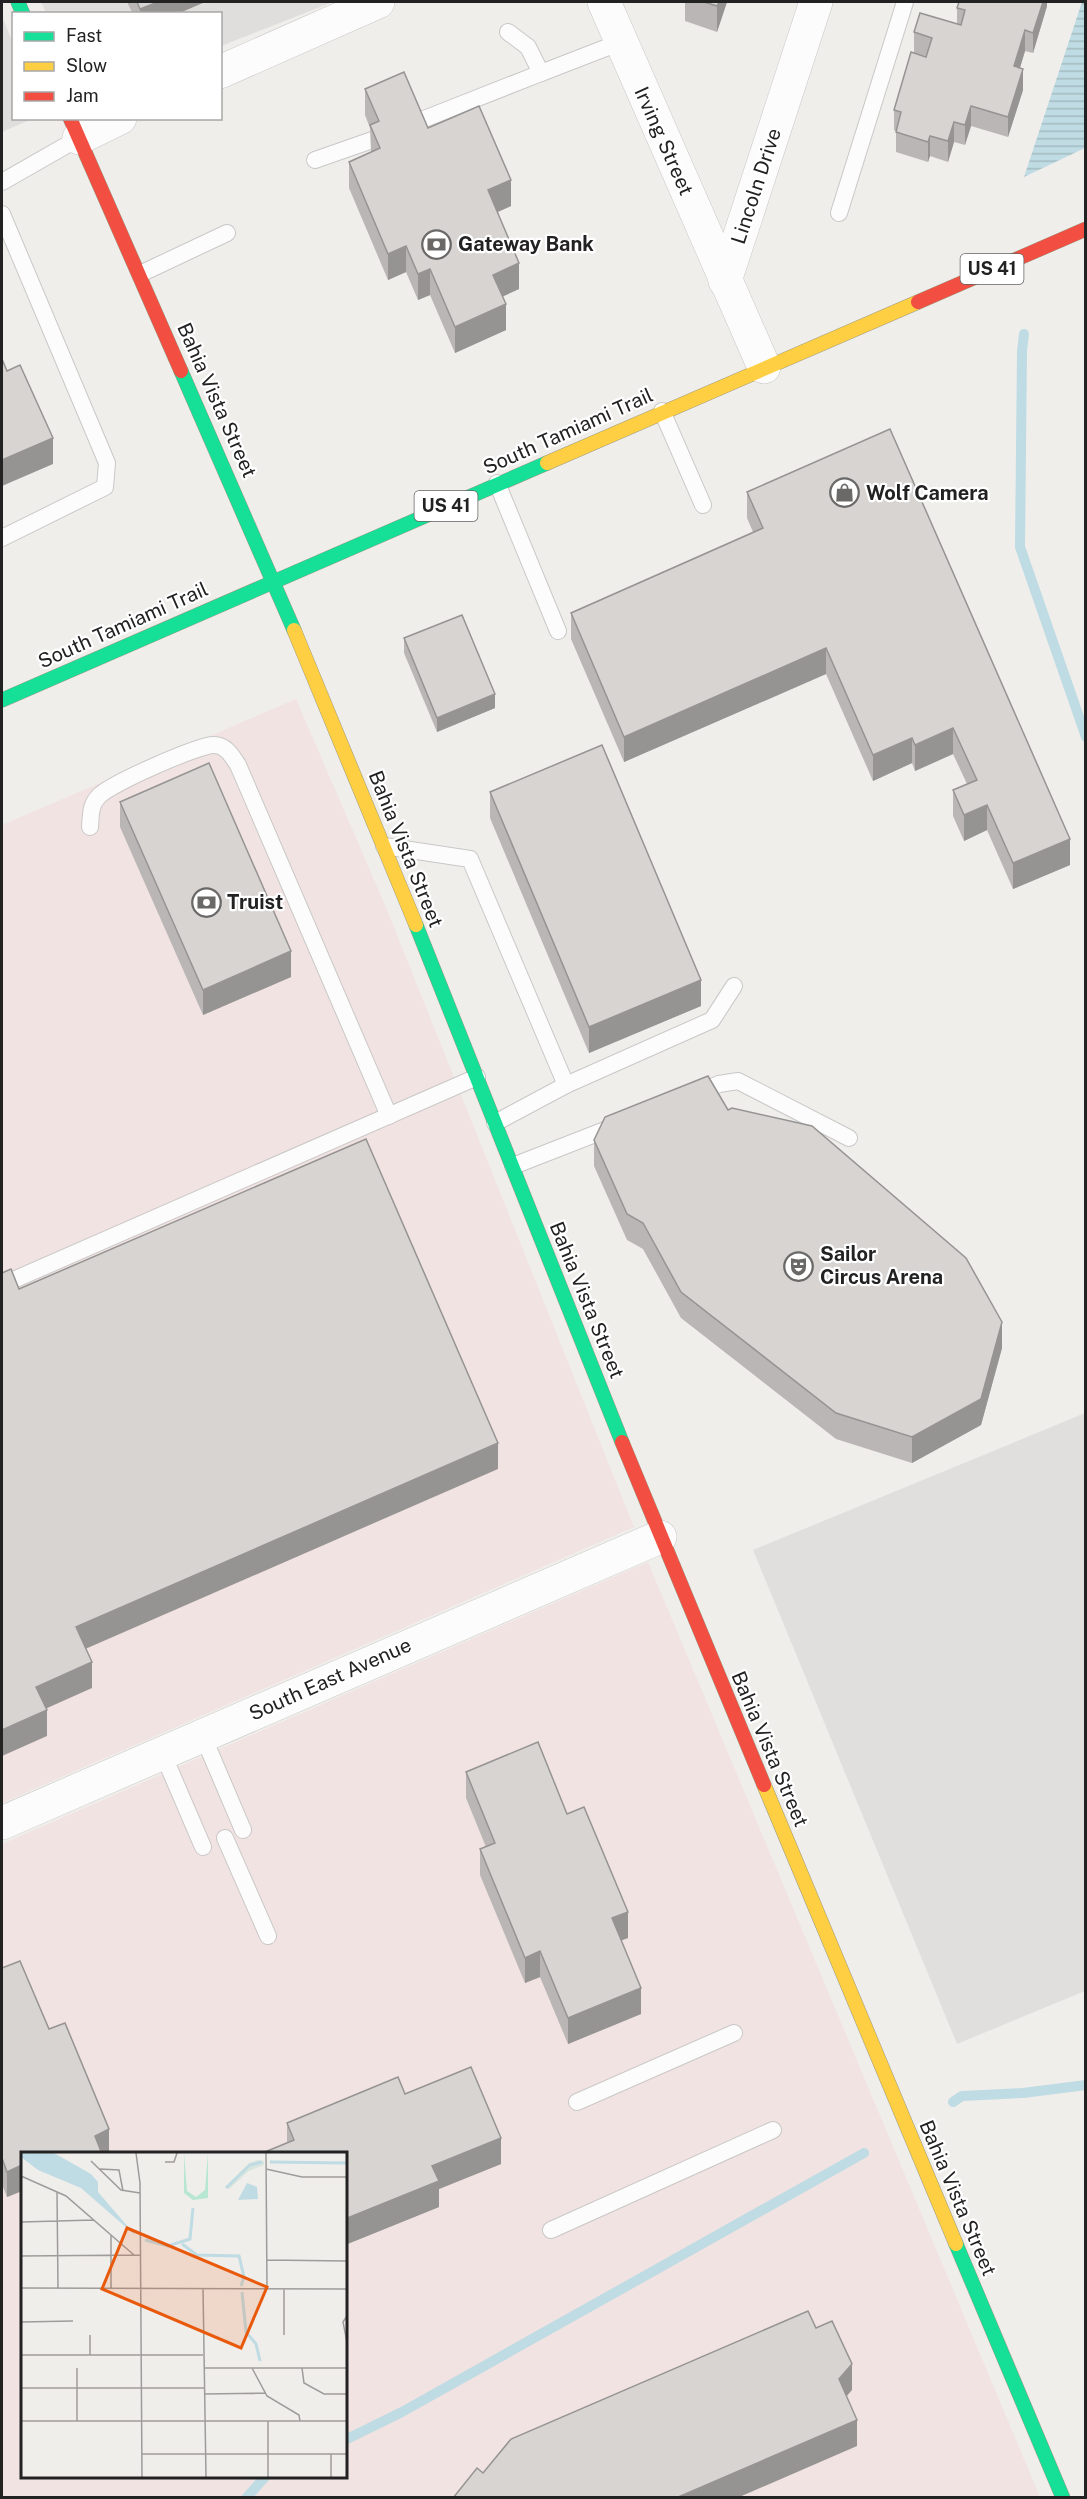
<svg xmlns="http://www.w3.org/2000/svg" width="1087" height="2499" viewBox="0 0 1087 2499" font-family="'Public Sans',sans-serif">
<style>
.residential{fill:#dfdedc}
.commercial{fill:#f1e3e1;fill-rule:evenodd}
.parking{fill:#e0dfde}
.water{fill:url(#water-rules)}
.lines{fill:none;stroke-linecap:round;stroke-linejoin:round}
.stream{stroke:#bfdbe3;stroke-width:10}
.lane-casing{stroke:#c9c8c7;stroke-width:18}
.street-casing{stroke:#c9c8c7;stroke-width:34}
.fast-casing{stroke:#999a82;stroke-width:15}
.slow-casing{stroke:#999a82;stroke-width:15}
.jam-casing{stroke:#999a82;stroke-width:15}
.lane{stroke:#fdfcfc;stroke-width:16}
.street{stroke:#fdfcfc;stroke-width:33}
.fast{stroke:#16e098;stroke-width:14}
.slow{stroke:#ffcf43;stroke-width:14}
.jam{stroke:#f24e42;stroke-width:14}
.wall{fill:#b9b6b5}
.shaded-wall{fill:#969493}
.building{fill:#d7d4d2;stroke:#969493;stroke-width:1.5}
.labels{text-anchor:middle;stroke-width:4.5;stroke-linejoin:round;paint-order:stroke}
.shield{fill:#fff;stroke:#646464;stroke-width:1.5}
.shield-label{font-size:18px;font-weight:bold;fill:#222}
.street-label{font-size:20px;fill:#222;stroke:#fff}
.poi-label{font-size:20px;font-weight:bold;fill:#222;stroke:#fff;text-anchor:start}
.inset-river{fill:none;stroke:#bfdbe3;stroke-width:3}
.inset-road{fill:none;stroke:#9e9c9b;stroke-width:1.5}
.view{fill:#e8590c;fill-opacity:0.15;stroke:#e8590c;stroke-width:3}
.inset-edge{fill:none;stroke:#222;stroke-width:3}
</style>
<defs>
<pattern id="water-rules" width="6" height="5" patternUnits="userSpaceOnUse" patternTransform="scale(1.5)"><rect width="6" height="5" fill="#bfdbe3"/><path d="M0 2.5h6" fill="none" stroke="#a4bcc2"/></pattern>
</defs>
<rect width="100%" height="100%" fill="#f0eeeb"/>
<!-- residential -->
<g class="residential">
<polygon points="41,2 333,2 221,46 220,14 46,13"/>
<polygon points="2,16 13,43 14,118 32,119 2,132"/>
</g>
<!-- commercial -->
<g class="commercial">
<polygon points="296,699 385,905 634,1527 2,1803 2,825"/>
<path d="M648 1562 1040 2497H2V1844ZM22 2154H345V2476H22Z"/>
</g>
<!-- parking -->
<polygon class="parking" points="1085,1413 1085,1991 957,2044 753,1550"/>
<!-- water -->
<polygon class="water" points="1082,2 1086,2 1085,148 1024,177"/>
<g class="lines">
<!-- stream -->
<g class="stream">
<polyline points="1024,334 1022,351 1020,547 1086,737"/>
<polyline points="953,2102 962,2096 1023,2093 1086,2085"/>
<polyline points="345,2440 402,2412 864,2153"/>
<polyline points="246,2498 266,2476"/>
</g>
<defs>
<g id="lane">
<polyline points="508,32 528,47 541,73 621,42"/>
<polyline points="414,123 541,73"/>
<polyline points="315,160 375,139"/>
<polyline points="2,182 79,138"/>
<polyline points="839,213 905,2"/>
<polyline points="2,214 107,463 105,487 2,538"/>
<polyline points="140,274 227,233"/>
<polyline points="662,411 703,505"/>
<polyline points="497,483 558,631"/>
<path d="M90 827C91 815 90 805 99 796 110 784 198 745 214 745 226 745 232 756 238 765L389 1116"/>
<polyline points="384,846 470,859 566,1085"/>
<polyline points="695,1094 719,1084 738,1081 849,1138"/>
<polyline points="495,1123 566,1085 712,1020 734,986"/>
<polyline points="513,1166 618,1125"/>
<polyline points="2,1285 477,1077"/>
<polyline points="203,1736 243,1830"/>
<polyline points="163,1754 203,1847"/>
<polyline points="225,1838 268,1936"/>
<polyline points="577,2102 734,2033"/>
<polyline points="551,2230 773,2130"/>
</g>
<g id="street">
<polyline points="604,2 764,367"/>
<polyline points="220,72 378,2"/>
<polyline points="79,138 120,118"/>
<polyline points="725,281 816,2"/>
<polyline points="2,1823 660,1537"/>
</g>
<g id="fast">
<polyline points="18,2 23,14"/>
<polyline points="181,371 294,630"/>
<polyline points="2,700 547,463"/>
<polyline points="416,925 622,1442"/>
<polyline points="956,2244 1063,2498"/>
</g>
<g id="slow">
<polyline points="547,463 918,302"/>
<polyline points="294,630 416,925"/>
<polyline points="764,1785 956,2244"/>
</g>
<g id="jam">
<polyline points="70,118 181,371"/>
<polyline points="918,302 1086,229"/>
<polyline points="622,1442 764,1785"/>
</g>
</defs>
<!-- lane casing -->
<use href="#lane" class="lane-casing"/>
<!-- street casing -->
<use href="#street" class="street-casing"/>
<!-- fast casing -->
<use href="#fast" class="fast-casing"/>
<!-- slow casing -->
<use href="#slow" class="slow-casing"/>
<!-- jam casing -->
<use href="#jam" class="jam-casing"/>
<!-- lane -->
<use href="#lane" class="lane"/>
<!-- street -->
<use href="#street" class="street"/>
<!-- fast -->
<use href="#fast" class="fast"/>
<!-- slow -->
<use href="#slow" class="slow"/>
<!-- jam -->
<use href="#jam" class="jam"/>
</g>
<!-- wall -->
<g class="wall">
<polygon points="127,2 205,2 177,14 133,14"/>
<polygon points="681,2 727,2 717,32 685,21 685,3"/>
<polygon points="1047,2 1047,6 1033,53 1025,51 1020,68 1023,90 1008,137 971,126 965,145 954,142 948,162 930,156 928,162 896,152 896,131 894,130 894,110 926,56 914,53 914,32 957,24 957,8"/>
<polygon points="365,89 428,128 511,206 498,212 519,289 503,296 506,330 455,353 430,295 418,300 406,272 388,280 349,188 349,162 371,152 370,128 365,115"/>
<polygon points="890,429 1070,865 1013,889 987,830 964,841 953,816 953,790 967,784 953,754 915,771 912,763 873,781 826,674 624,762 571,639 571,613 753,532 747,518 747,492"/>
<polygon points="404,638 495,708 437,732 404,653"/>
<polygon points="490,792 701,1006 589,1053 490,818"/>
<polygon points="120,802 291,977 203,1015 120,827"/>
<polygon points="728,1110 1002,1348 981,1425 912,1463 836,1439 681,1318 643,1249 627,1240 594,1166 594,1140"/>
<polygon points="466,1772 567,1814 628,1938 621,1940 641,2014 568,2044 540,1977 525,1983 480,1875 480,1849 486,1847 466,1798"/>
<polygon points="2,1968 49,2029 109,2154 22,2154 22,2191 7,2197 2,2184"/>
<polygon points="405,2094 501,2164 439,2189 439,2207 345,2245 345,2154 287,2143 287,2123"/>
</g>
<!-- shaded-wall -->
<g class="shaded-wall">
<polygon points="158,2 205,2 177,14 140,14 140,9"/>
<polygon points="719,2 727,2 717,32 717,6"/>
<polygon points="1043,2 1047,2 1047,6 1033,53 1033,33"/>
<polygon points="1025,30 1025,51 1014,87 1014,66"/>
<polygon points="1023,69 1023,90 1008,137 1008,117"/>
<polygon points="971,106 971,126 965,145 965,125"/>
<polygon points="954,122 954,142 948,162 948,141"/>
<polygon points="930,136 930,156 928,162 928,142"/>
<polygon points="511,180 511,206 488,216 488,190"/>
<polygon points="406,246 406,272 388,280 388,254"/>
<polygon points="519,263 519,289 493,301 493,275"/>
<polygon points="430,269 430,295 418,300 418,274"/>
<polygon points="506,304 506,330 455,353 455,327"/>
<polygon points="53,438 53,464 2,486 2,460"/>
<polygon points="826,648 826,674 624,762 624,737"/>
<polygon points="495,694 495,708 437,732 437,718"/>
<polygon points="953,728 953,754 915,771 915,745"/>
<polygon points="912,738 912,763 873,781 873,755"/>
<polygon points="987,805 987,830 964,841 964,815"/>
<polygon points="1070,839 1070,865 1013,889 1013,863"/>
<polygon points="291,951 291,977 203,1015 203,990"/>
<polygon points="701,980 701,1006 589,1053 589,1027"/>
<polygon points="1002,1322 1002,1348 981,1425 912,1463 912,1437"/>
<polygon points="498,1443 498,1469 76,1653 76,1627"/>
<polygon points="92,1662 92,1688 36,1713 36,1687"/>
<polygon points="47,1710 47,1736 2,1756 2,1730"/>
<polygon points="628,1912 628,1938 612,1944 612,1918"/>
<polygon points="540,1951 540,1977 525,1983 525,1958"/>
<polygon points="641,1988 641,2014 568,2044 568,2018"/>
<polygon points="109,2129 109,2154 95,2154 95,2136"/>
<polygon points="501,2138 501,2164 439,2189 439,2207 345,2245 345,2219 432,2166"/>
<polygon points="22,2165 22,2191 7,2197 7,2172"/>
<polygon points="852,2364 852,2390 839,2405 839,2379"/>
<polygon points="857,2420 857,2446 737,2498 676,2498"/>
</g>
<!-- building -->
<g class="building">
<polygon points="137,2 158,2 140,9"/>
<polygon points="704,2 719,2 717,6"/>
<polygon points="959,2 1043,2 1033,33 1025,30 1014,66 1023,69 1008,117 971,106 965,125 954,122 948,141 930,136 928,142 896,132 901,112 894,110 911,52 926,57 932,38 914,32 920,13 961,25 965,10 957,8"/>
<polygon points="404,72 428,128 479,106 511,180 488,190 519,263 493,275 506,304 455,327 430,269 418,274 406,246 388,254 349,162 380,148 370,125 379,121 365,89"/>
<polygon points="2,359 7,371 20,365 53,438 2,460"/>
<polygon points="890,429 1070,839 1013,863 987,805 964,815 953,790 977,780 953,728 915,745 912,738 873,755 826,648 624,737 571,613 763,528 747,492"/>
<polygon points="462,615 495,694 437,718 404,638"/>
<polygon points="602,745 701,980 589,1027 490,792"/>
<polygon points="209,763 291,951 203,990 120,802"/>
<polygon points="708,1076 728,1110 732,1108 812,1126 966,1258 1002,1322 981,1399 912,1437 836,1413 681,1292 643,1223 627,1214 594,1140 605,1117"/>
<polygon points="366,1139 498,1443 76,1627 92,1662 36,1687 47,1710 2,1730 2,1273 11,1269 19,1289"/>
<polygon points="538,1742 567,1814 584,1807 628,1912 612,1918 641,1988 568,2018 540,1951 525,1958 480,1849 495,1843 466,1772"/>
<polygon points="20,1961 49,2029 65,2023 109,2129 95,2136 102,2154 22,2154 22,2165 7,2172 2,2158 2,1968"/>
<polygon points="471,2067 501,2138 432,2166 439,2181 345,2219 345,2154 260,2154 294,2140 287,2123 398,2077 405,2094"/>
<polygon points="808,2311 816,2328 832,2321 852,2364 839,2379 857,2420 676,2498 453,2498 477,2468 483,2473 511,2439"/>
</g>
<!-- icons -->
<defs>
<symbol id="bank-ring" viewBox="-11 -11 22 22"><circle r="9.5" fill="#fff" stroke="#6a6968" stroke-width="1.5"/><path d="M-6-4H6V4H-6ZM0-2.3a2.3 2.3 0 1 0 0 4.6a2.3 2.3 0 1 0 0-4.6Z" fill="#6a6968"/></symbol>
<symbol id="shop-ring" viewBox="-11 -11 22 22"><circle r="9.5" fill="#fff" stroke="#6a6968" stroke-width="1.5"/><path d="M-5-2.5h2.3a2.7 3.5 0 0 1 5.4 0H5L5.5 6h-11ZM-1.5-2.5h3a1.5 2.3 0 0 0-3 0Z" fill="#6a6968"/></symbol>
<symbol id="theatre-ring" viewBox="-11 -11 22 22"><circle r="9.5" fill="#fff" stroke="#6a6968" stroke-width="1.5"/><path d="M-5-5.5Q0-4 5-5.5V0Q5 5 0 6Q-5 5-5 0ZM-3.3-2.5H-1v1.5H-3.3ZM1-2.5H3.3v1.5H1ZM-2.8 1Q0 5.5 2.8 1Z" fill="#6a6968"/></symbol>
</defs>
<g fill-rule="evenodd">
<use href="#bank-ring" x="420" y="228" width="33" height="33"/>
<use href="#shop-ring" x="828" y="476" width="33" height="33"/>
<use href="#bank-ring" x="190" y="886" width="33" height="33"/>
<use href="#theatre-ring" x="782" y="1250" width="33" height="33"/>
</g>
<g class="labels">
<!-- shield labels -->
<g class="shield">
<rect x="960.5" y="254" width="63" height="30" rx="4.5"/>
<rect x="414.5" y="491" width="63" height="30" rx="4.5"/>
</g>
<g class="shield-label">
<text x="992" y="275">US 41</text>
<text x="446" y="512">US 41</text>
</g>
<!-- street labels -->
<g class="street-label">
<text transform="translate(664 141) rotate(66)" y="7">Irving Street</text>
<text transform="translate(756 186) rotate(-72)" y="7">Lincoln Drive</text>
<text transform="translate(217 400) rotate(66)" y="7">Bahia Vista Street</text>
<text transform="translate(568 431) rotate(-24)" y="7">South Tamiami Trail</text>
<text transform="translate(123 625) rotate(-24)" y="7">South Tamiami Trail</text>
<text transform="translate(406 849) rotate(68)" y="7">Bahia Vista Street</text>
<text transform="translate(587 1300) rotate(68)" y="7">Bahia Vista Street</text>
<text transform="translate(330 1679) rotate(-24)" y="7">South East Avenue</text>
<text transform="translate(770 1749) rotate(67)" y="7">Bahia Vista Street</text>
<text transform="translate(958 2198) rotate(67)" y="7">Bahia Vista Street</text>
</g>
<!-- poi labels -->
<g class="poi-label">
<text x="458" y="251">Gateway Bank</text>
<text x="866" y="500">Wolf Camera</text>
<text x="227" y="909">Truist</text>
<text x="820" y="1261">Sailor<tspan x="820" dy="23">Circus Arena</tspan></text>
</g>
</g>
<!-- overview -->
<g transform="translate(21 2152)">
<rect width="326" height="326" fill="#f0eeeb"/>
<path d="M237 8 243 9V13L228 19 208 37 204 35 228 11Z" fill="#d9e6de"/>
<path d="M163 1 166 39 175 45 184 38 187 1V46L172 48 163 41Z" fill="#b7e6d2"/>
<path d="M0 1H33L70 22 77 30V40L115 84 60 36 17 18 0 5ZM226 31 236 35 237 47 217 48Z" fill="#bfdbe3"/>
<path class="inset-river" d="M249 10 326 11M205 36 229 13 241 10M124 88 147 94 169 87 172 56M161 92 176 103 218 104 223 125 220 134M221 140 225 180 235 192 239 209"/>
<path class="inset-road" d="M115 1 119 31 121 325M245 1 246 137M70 9 100 38 119 41M144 10H153L156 1M79 17 98 18 102 39M245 17 281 25H326M0 24 45 44 113 103M36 40 37 136M0 70 73 68M90 83V136M0 104 119 103M246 108 326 109M0 136 326 137M182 136 185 325M326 164 322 170 326 190M0 170 52 169M69 183V203M263 183V137M0 203H182M183 216H326M231 216 246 244 278 263 279 269M281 216 283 231 303 242H326M0 236H183M183 242 244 241M0 269H326M56 269V216M247 269V325M121 302H326M310 325V302"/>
<path class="view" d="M106 76 246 135 220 196 81 137Z"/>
<rect width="326" height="326" class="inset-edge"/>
</g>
<!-- border -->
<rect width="1087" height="2499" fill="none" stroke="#222222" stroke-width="6"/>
<!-- legend -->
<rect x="12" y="12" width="210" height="108" fill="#ffffff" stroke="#a7a7a7" stroke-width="1.5"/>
<rect x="24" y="32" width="30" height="9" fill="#16e098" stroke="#a7a7a7" stroke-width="1.5"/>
<text x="66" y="42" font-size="18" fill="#222222">Fast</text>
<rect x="24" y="62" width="30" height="9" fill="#ffcf43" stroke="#a7a7a7" stroke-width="1.5"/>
<text x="66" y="72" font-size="18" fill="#222222">Slow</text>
<rect x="24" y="92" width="30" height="9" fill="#f24e42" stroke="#a7a7a7" stroke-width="1.5"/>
<text x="66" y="102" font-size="18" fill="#222222">Jam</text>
</svg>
